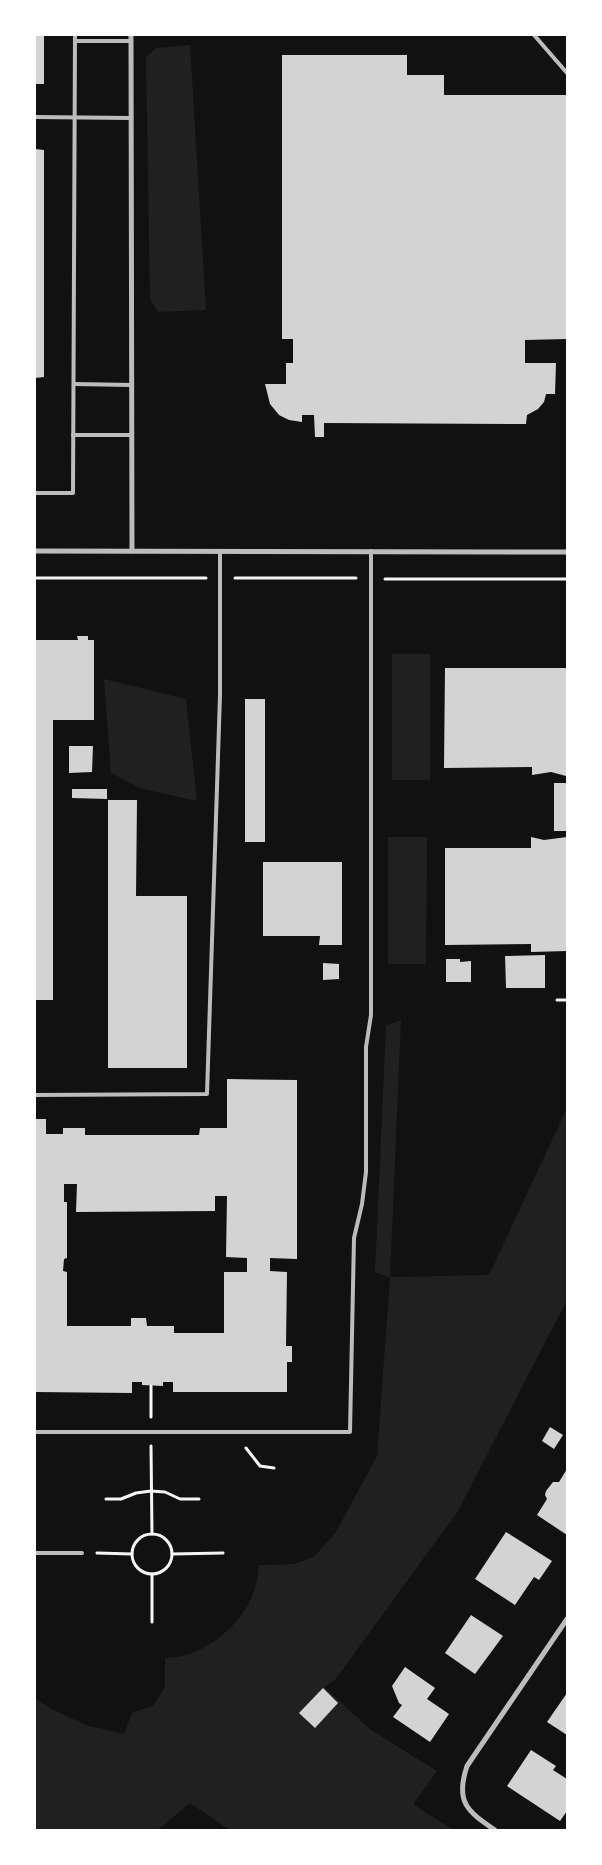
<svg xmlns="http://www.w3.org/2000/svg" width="602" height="1865" viewBox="0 0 602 1865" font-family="'Fira Sans Condensed',sans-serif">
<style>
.green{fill:#202020}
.building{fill:#d3d3d3;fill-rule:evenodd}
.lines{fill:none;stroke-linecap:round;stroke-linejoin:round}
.path{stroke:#f5f5f5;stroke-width:3}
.service{stroke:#bcbcbc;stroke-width:4}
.minor{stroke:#bcbcbc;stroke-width:5}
</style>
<rect width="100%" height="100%" fill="#111"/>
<!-- green -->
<g class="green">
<polygon points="190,45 206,310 158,312 150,299 146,58 156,48"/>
<rect x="392" y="654" width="38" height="126"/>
<polygon points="104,679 186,699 197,801 140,788 111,773"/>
<polygon points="388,837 427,837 426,964 388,964"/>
<path d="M401 1020 390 1277 489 1275 567 1108V1300L458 1511 335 1680 324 1687 371 1730 437 1771 413 1804 453 1830H230L190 1803 158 1830H35V1698L53 1710 89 1726 124 1734 132 1713 154 1705 165 1687V1658C174 1657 184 1657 192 1653 221 1642 248 1615 256 1585 258 1579 258 1572 259 1565L295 1564 315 1556 336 1532 377 1456 390 1278 375 1272 386 1026Z"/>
</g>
<!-- building -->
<g class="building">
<rect x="35" y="35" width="9" height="49"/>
<polygon points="282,55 407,55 407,75 444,75 444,95 566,95 566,339 525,340 525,363 556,363 555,394 546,394 544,402 538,409 527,415 526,424 324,423 324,437 315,437 314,415 302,415 302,422 289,420 279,415 270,404 265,384 286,384 286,363 293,363 293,339 282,339"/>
<polygon points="35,149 44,150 44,377 35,378"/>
<polygon points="77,636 88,636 88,640 94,640 94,720 53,720 53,1000 35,1000 35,640 78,640"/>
<polygon points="445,668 567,668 566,776 551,772 532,775 532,767 444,768"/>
<rect x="245" y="699" width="20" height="143"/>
<polygon points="69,746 93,746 92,772 69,773"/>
<rect x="554" y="783" width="13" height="48"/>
<polygon points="72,789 107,789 107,799 72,798"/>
<polygon points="108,800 137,800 136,896 187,896 187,1068 108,1068"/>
<polygon points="531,837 544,840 567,837 567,951 531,952 531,944 445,945 445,848 531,848"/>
<polygon points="263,862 342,862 342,945 319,945 320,936 263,936"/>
<polygon points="545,955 545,988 506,988 505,956"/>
<polygon points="446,959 460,959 460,962 471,961 471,982 446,982"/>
<polygon points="323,963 339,964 339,979 323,980"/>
<path d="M227 1079 297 1080V1259L270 1258V1271L287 1272 286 1346H292V1362H287V1392H173V1382H163V1386L142 1385V1382H132V1393L35 1392V1119H46V1134H63V1128H85V1135H199L200 1128H227ZM64 1184H77L76 1212 215 1211V1196H227L226 1257 247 1258V1272H224V1333H174V1326H147L146 1318H131V1326H67V1272L63 1271 64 1259 67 1258V1202H64Z"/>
<polygon points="550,1427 563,1435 554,1449 542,1441"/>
<polygon points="567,1469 567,1535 537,1515 547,1499 545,1495 546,1491 553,1482 559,1482"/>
<polygon points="506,1532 552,1561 539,1580 534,1577 515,1605 475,1579"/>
<polygon points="471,1615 503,1636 475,1674 445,1653"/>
<polygon points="405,1667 435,1688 427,1699 449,1714 430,1742 393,1717 402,1705 399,1703 392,1686"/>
<polygon points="323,1688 338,1703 315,1728 299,1713"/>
<polygon points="567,1693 567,1735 547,1722"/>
<polygon points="531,1750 556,1766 553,1770 567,1779 567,1811 560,1821 507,1786"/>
</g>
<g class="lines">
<!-- path -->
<g class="path">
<polyline points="35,578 206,578"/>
<polyline points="235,578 356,578"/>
<polyline points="385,579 567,579"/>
<polyline points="557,1000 567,1000"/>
<polyline points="151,1417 151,1386"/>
<polyline points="151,1446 152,1534"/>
<polyline points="246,1448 260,1466 274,1468"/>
<polyline points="106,1499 121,1499 136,1493 151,1491 165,1492 180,1499 199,1499"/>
<circle cx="152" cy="1554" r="20"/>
<polyline points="97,1553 132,1554"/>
<polyline points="172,1554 223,1553"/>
<polyline points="152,1574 152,1622"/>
</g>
<!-- service -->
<g class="service">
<polyline points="534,35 567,73"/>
<polyline points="75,41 131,41"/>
<polyline points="35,117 131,118"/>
<polyline points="74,384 132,385"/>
<polyline points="73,435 132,435"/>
<polyline points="35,493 73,493 75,35"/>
<polyline points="35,1095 207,1094 220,695 220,551"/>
<polyline points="35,1432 350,1432 354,1238 362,1204 366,1172 366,1047 371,1015 371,551"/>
<polyline points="35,1553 82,1553"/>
</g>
<!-- minor -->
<g class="minor">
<polyline points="131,35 132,551"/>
<polyline points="35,551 567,552"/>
<path d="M495 1830C467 1811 455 1802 467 1766L567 1619"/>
</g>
</g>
<!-- border -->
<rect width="602" height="1865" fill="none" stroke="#ffffff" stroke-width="72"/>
</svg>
